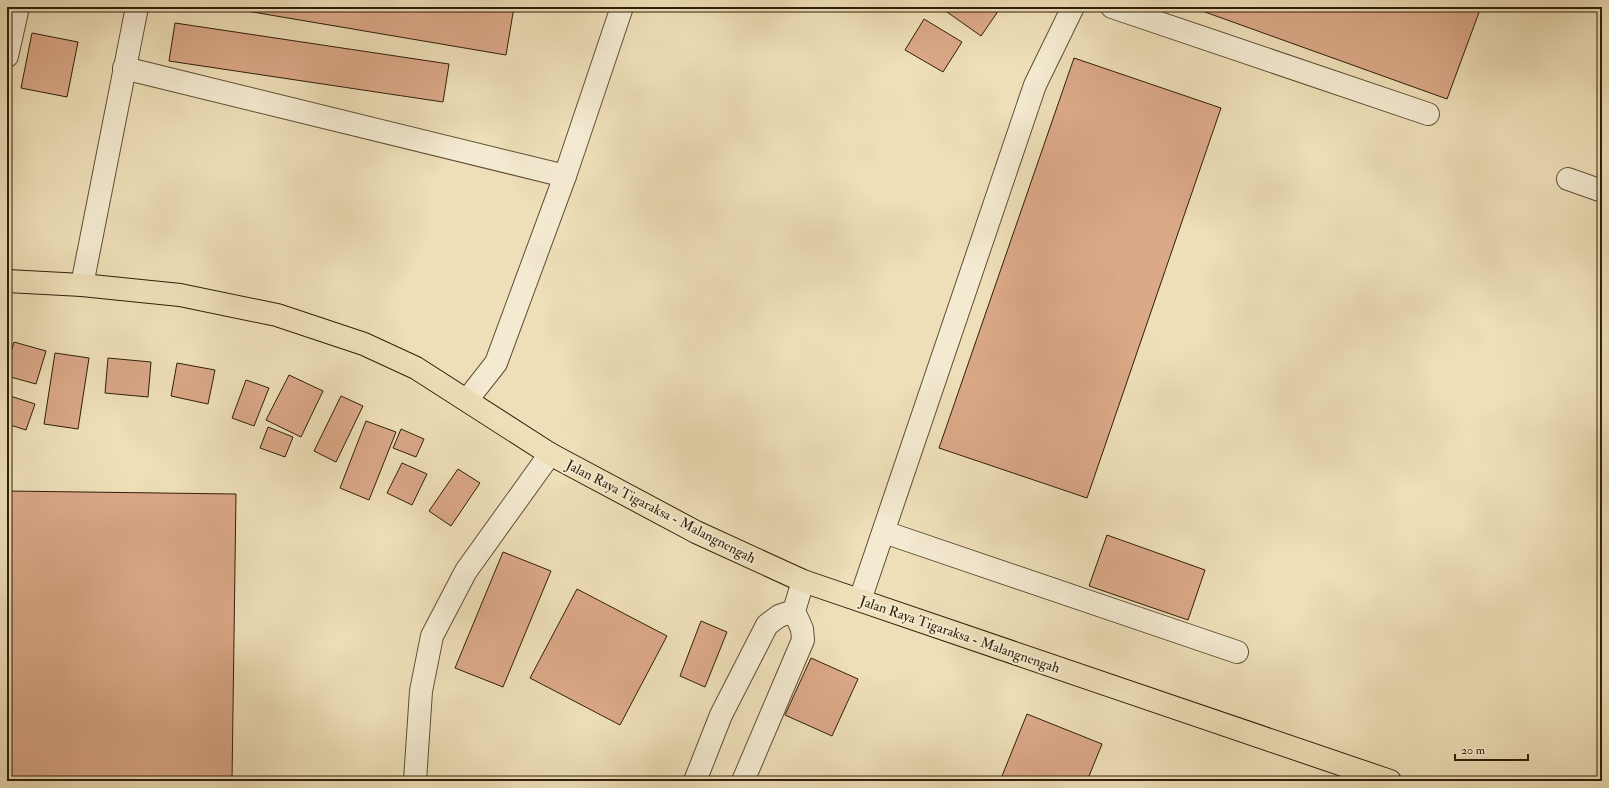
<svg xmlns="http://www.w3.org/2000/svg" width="1609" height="788" viewBox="0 0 1609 788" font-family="'IM FELL Double Pica',serif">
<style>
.building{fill:#dba888;stroke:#2f1f09}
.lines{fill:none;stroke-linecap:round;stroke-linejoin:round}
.minor-casing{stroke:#5f4f35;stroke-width:24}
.major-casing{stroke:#2f1f09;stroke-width:24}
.minor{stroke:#f4ead1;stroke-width:22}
.major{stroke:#eedfb8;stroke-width:22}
.labels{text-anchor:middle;stroke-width:4;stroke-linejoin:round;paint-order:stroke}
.street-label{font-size:14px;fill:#2f1f09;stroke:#f4ead1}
</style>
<rect width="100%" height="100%" fill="#eedfb8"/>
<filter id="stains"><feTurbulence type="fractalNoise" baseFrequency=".005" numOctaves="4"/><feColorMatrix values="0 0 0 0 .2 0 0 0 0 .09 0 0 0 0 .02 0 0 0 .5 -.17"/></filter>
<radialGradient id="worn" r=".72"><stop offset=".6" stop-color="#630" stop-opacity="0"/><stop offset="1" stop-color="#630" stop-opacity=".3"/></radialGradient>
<!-- building -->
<g class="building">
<polygon points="223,7 514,7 506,55"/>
<polygon points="940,7 1001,7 981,36"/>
<polygon points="1191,7 1481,7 1447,99"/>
<polygon points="924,19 962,42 943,72 905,50"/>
<polygon points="175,23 449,64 443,102 169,61"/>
<polygon points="32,33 78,42 67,97 21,88"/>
<polygon points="1074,58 1221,108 1087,498 939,448"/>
<polygon points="14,342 46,351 36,384 7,376 7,365"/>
<polygon points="55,353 89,358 78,429 44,424"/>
<polygon points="108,358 151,362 148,397 105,393"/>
<polygon points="177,363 215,370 208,404 171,396"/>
<polygon points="289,375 323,391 301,437 266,420"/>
<polygon points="246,380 269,388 254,426 232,418"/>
<polygon points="7,395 35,404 26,430 7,424"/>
<polygon points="341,396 363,406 336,462 314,451"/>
<polygon points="366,421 396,432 369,500 340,488"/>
<polygon points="268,427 293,437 285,457 260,448"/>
<polygon points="401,429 424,439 416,457 393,448"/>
<polygon points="402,463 427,474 412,505 387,493"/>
<polygon points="458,469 480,483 451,526 429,511"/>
<polygon points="7,491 236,494 232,781 7,781"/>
<polygon points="1107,535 1205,570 1188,620 1089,586"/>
<polygon points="503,552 551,571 503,687 455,668"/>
<polygon points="577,589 667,636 620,725 530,678"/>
<polygon points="701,621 727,632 705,687 680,676"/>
<polygon points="811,658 858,679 832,736 785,715"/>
<polygon points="1027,714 1102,744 1087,781 1000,781"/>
</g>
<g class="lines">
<defs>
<g id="minor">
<polyline points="1112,7 1428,114"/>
<polyline points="7,56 18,7"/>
<polyline points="124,68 565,176"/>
<polyline points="1568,179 1602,191"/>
<polyline points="82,285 137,7"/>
<polyline points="467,400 496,363 565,176 622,7"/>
<polyline points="884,532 1237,652"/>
<polyline points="860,600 1035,85 1073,7"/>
<polyline points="415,781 421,691 432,636 466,571 550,454"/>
<polyline points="695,781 721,715 767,625 779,616 794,611"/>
<polyline points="743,781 803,640 802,629 794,611 803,581"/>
</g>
<polyline id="major" points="7,281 82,285 180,295 277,315 364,344 416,368 550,454 696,532 803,581 1390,781"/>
</defs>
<!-- minor casing -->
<use href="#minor" class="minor-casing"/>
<!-- major casing -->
<use href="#major" class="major-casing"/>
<!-- minor -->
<use href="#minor" class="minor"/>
<!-- major -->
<use href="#major" class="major"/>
</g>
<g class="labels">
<!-- street labels -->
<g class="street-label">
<text transform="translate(661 511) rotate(27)" y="5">Jalan Raya Tigaraksa - Malangnengah</text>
<text transform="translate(960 634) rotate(19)" y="5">Jalan Raya Tigaraksa - Malangnengah</text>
</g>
</g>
<!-- margin -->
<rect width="1609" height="788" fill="none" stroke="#eedfb8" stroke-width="24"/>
<rect x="8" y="8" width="1593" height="772" fill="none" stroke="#2f1f09" stroke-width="2"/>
<rect x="12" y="12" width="1585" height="764" fill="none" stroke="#2f1f09"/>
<!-- scale -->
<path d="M1455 754v6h73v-6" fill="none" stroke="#2f1f09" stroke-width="2"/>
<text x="1461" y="754" font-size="12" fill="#2f1f09" stroke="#f4ead1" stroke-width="3" paint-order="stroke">20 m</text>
<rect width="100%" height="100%" filter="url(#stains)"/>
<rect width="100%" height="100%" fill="url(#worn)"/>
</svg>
